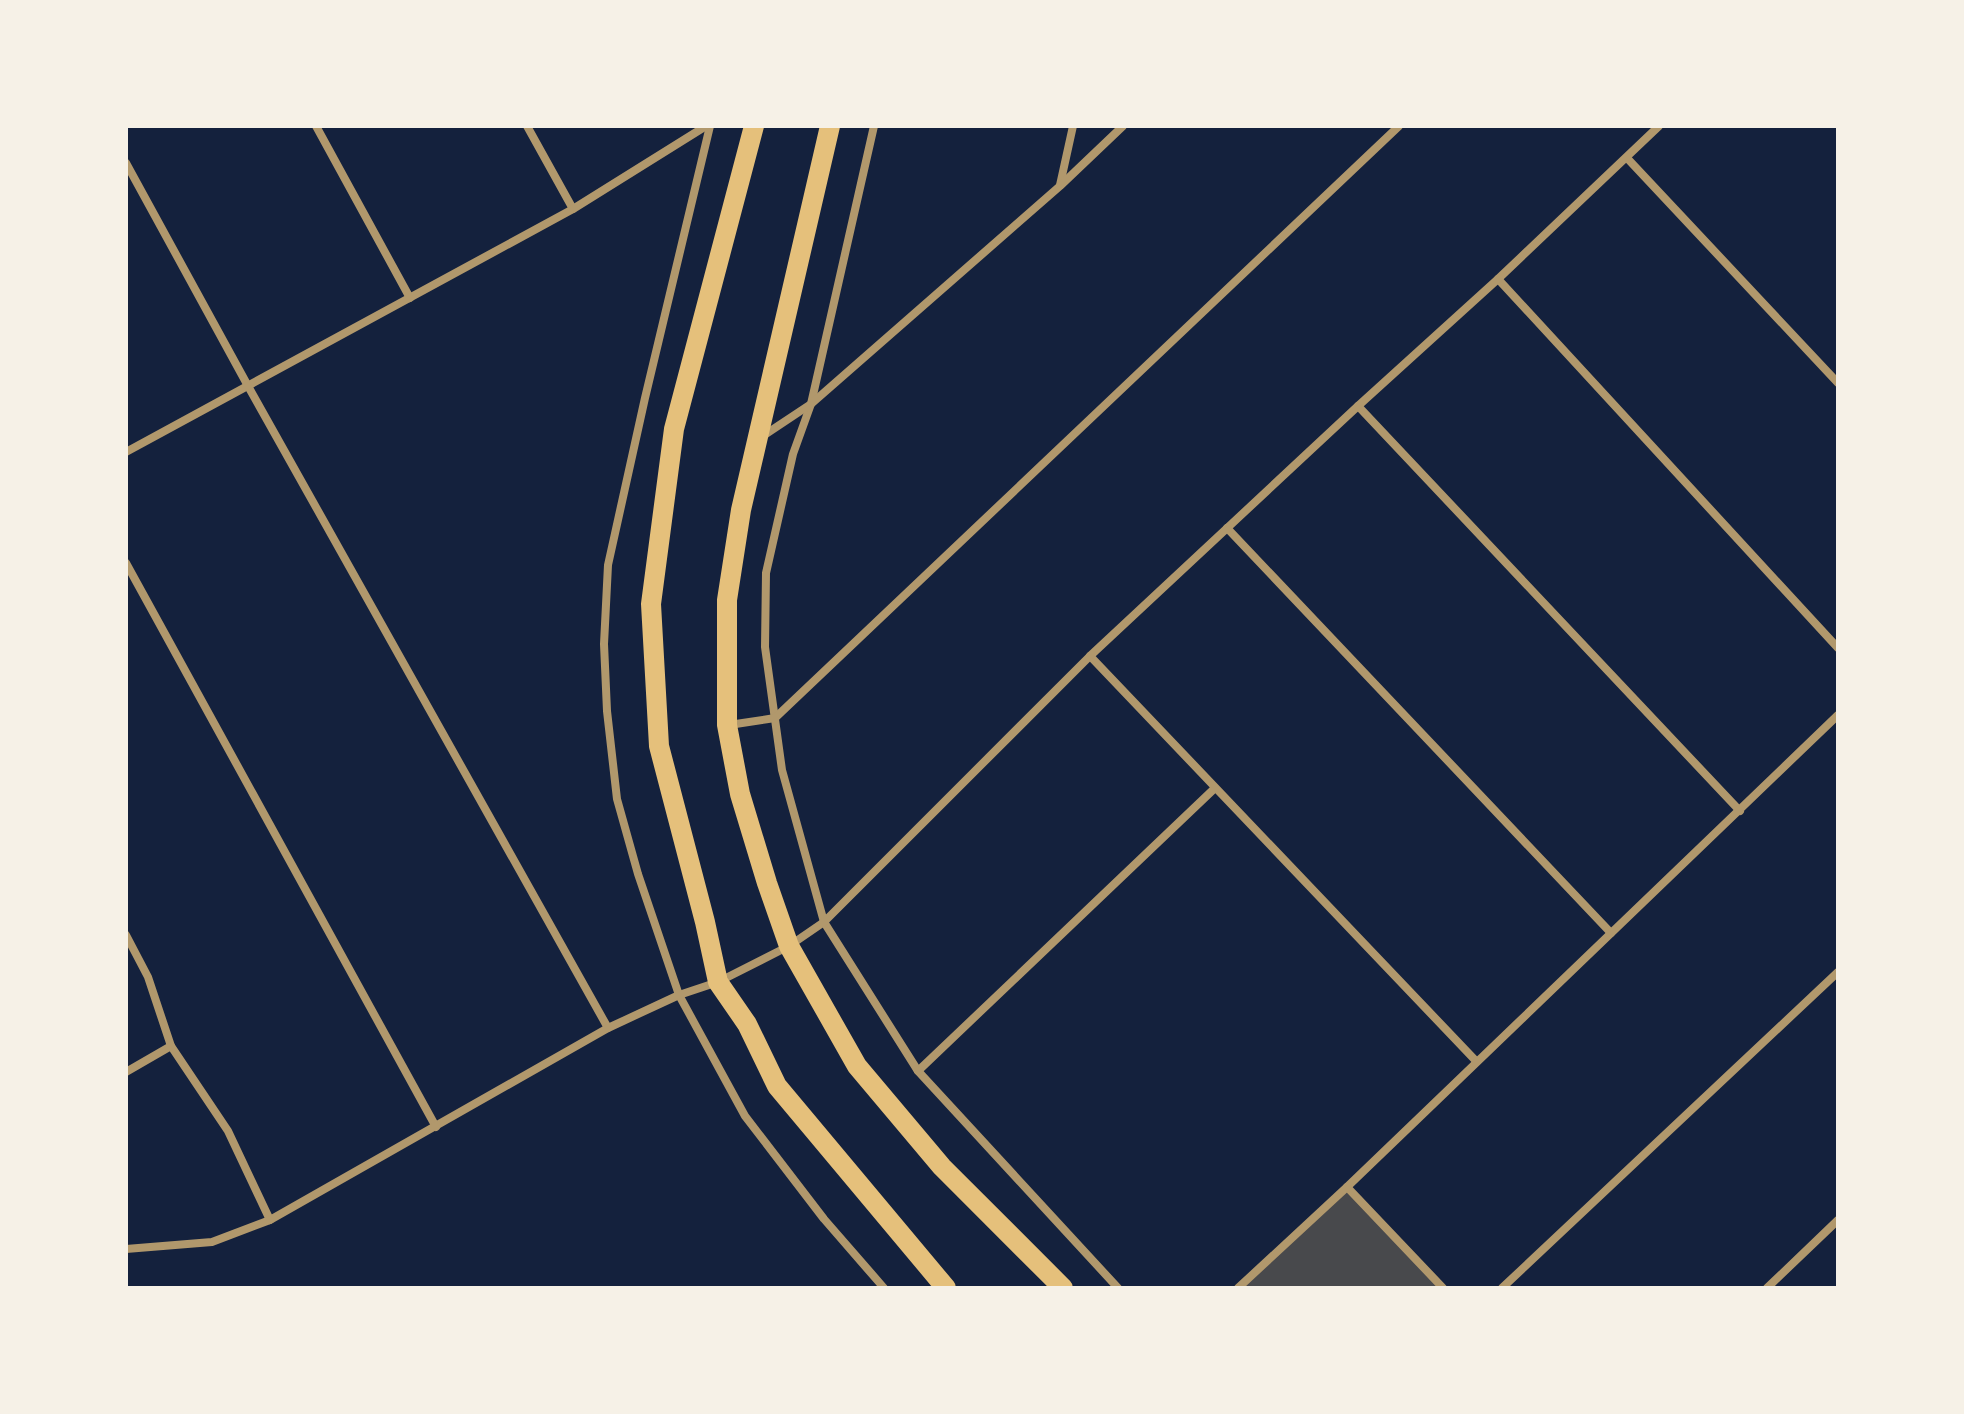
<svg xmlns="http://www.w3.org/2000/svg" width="1964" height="1414" viewBox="0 0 1964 1414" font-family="Figtree,sans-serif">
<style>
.building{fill:#48494c}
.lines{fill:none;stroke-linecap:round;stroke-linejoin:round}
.minor{stroke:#b1986c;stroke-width:8}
.primary{stroke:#e5c07b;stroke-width:20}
</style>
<rect width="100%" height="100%" fill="#14213d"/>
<!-- building -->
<polygon class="building" points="1347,1187 1443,1288 1238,1288"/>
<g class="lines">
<!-- minor -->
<g class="minor">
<polyline points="316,126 410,298"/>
<polyline points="527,126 573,209"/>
<polyline points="710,126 645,398 608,565 604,644 607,711 617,799 638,874 679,995 745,1116 824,1219 884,1288"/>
<polyline points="874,126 811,404 793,454 766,573 765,647 782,770 824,922 918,1071 1118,1288"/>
<polyline points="1627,158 1838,383"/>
<polyline points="126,163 248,386 608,1028"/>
<polyline points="1060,185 1073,126"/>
<polyline points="1498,279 1838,648"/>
<polyline points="1358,406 1740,811"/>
<polyline points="760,438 811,404 1060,186 1123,126"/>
<polyline points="126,452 573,209 706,126"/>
<polyline points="1227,528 1611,933"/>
<polyline points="126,563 436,1127"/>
<polyline points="1090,656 1476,1061"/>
<polyline points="729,725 775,718 1399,126"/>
<polyline points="126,935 148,977 171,1046 228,1131 270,1220"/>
<polyline points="918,1071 1215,788"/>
<polyline points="126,1072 171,1046"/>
<polyline points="1347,1187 1443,1288"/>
<polyline points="126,1249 212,1242 270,1220 608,1028 679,995 718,982 789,946 824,922 1090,656 1358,406 1498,279 1659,126"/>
<polyline points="1238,1288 1347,1187 1838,715"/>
<polyline points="1502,1288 1838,972"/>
<polyline points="1767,1288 1838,1220"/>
</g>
<!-- primary -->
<g class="primary">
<polyline points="754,126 674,429 651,604 659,746 705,922 718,982 747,1024 777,1086 946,1288"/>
<polyline points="830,126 741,510 727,600 727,725 740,794 767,883 789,946 857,1066 942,1167 1063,1288"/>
</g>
</g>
<!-- border -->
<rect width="1964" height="1414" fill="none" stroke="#f6f1e7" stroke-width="256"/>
</svg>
